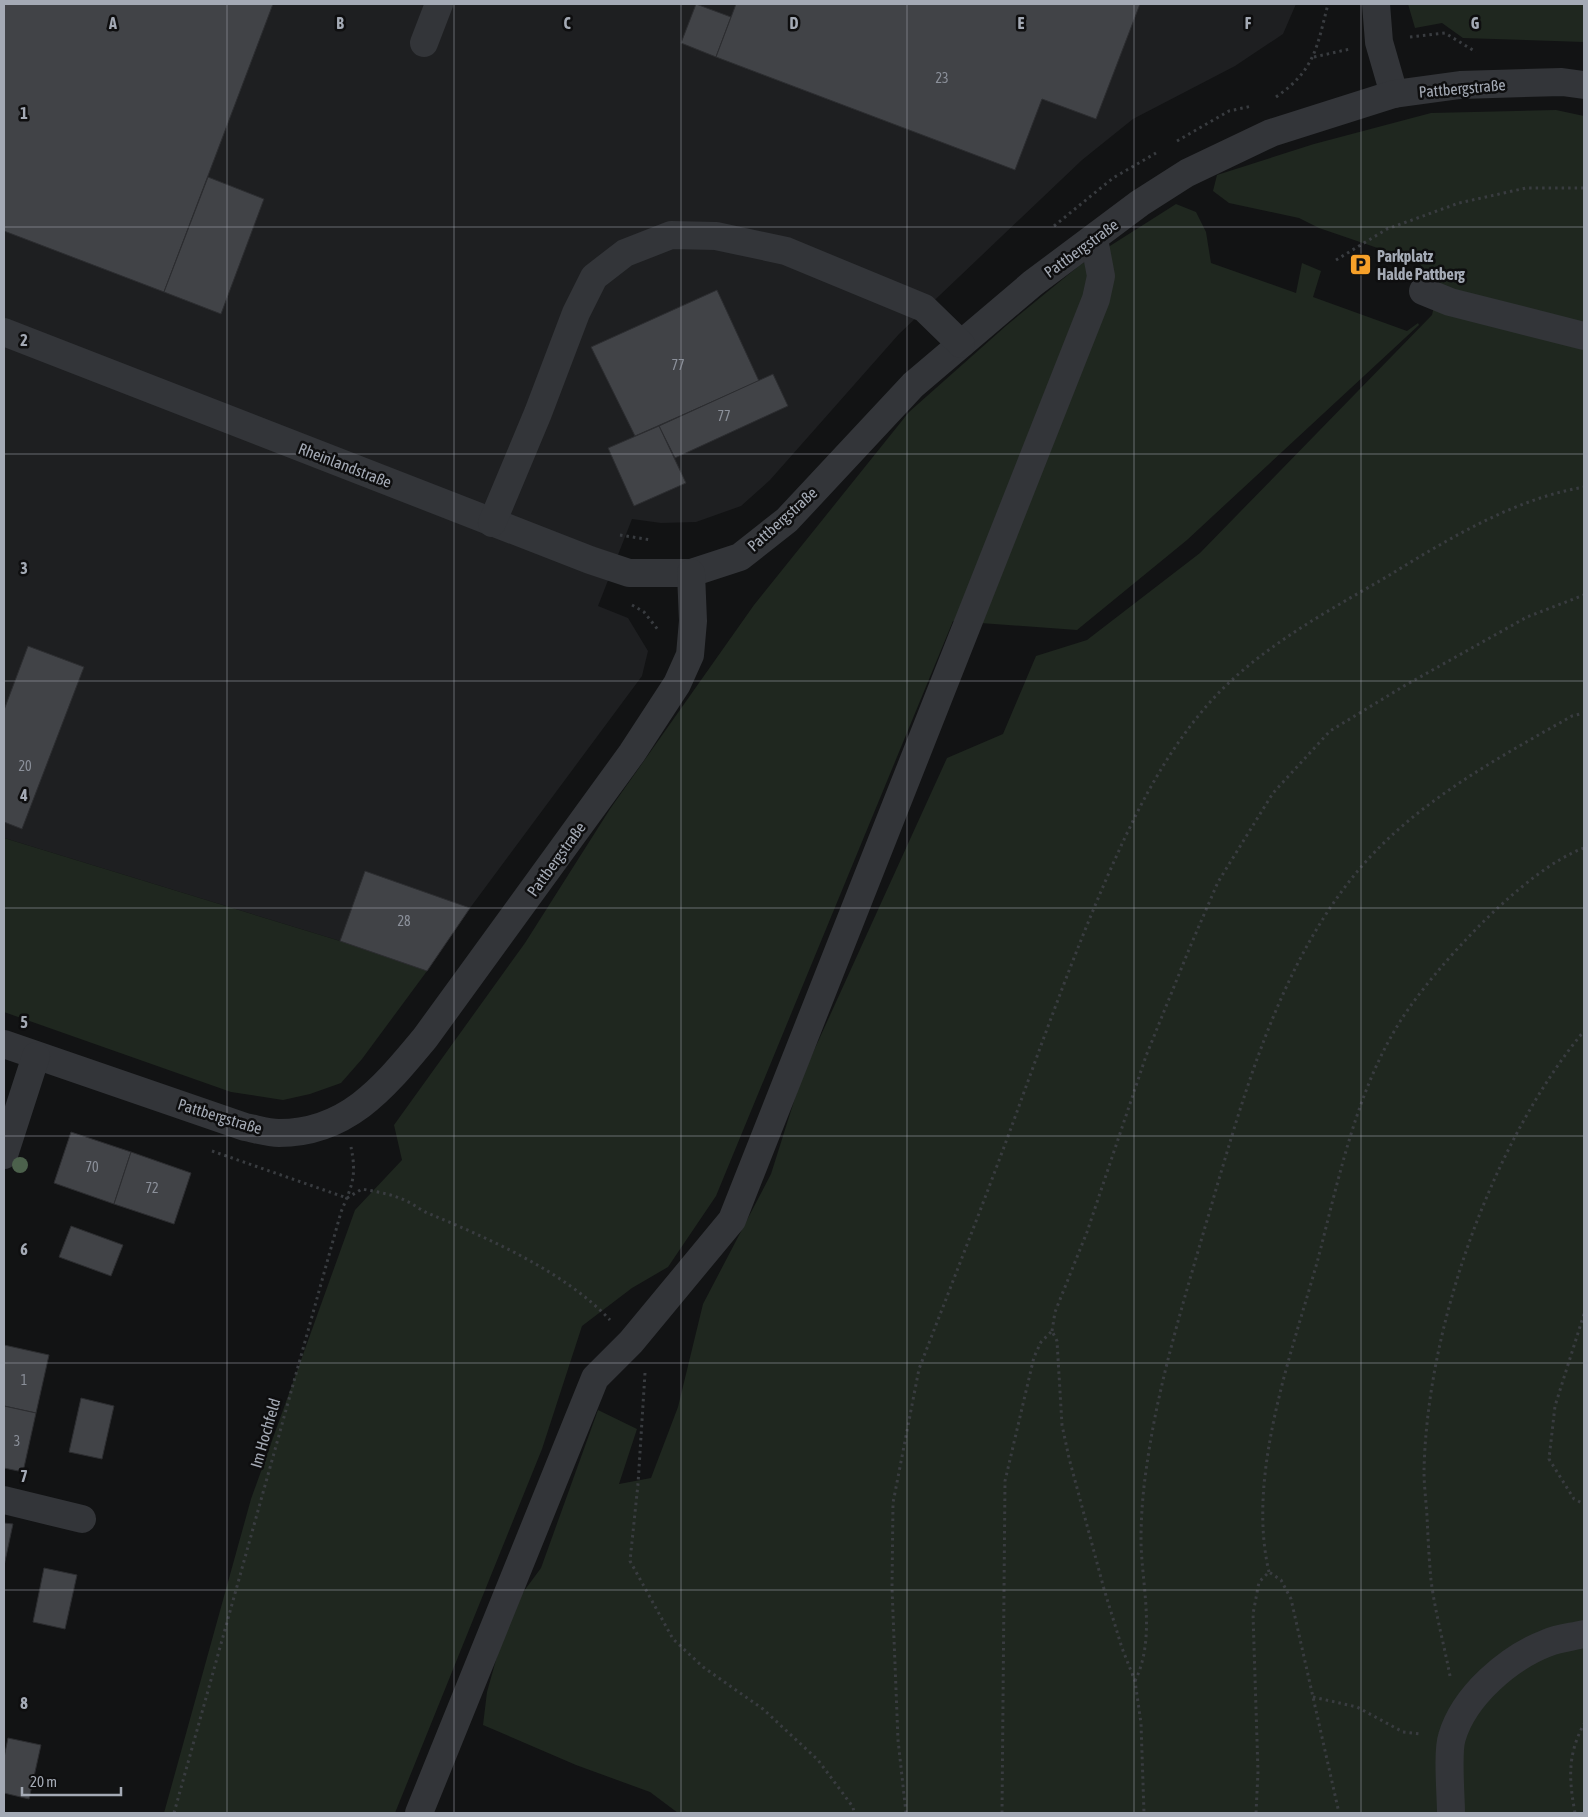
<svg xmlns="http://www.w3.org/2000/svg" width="1588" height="1817" viewBox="0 0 1588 1817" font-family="'Asap Condensed',sans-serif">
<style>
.built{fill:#1e1f21}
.green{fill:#1f271f}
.building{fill:#414347;stroke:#2c2d30}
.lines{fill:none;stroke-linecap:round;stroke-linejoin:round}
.path{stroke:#393c40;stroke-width:3;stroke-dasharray:2.5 4;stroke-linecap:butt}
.minor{stroke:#333539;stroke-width:28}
.tree{fill:#4c614c}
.grid{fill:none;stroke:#a4aab5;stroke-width:1;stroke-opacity:0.55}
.labels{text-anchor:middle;stroke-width:5;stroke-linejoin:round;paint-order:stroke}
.number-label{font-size:14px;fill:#8b909a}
.street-label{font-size:16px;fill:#a4aab5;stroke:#0e0e0f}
.poi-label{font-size:16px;font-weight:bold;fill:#a4aab5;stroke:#0e0e0f;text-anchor:start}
.grid-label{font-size:16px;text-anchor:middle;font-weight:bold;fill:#a4aab5;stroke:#0e0e0f;stroke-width:5;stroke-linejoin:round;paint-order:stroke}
</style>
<rect width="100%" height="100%" fill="#121314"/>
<!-- built -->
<polygon class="built" points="4,4 1296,4 1283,34 1235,66 1133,119 1082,160 899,334 770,480 741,506 696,522 661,523 632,519 598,606 628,618 648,651 642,676 470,908 427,971 340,941 4,838"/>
<!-- green -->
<g class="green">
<polygon points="1408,4 1584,4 1584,42 1463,38 1442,23 1415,28"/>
<polygon points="1556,110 1584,116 1584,1813 678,1813 650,1792 576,1765 483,1725 487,1692 510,1610 541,1568 598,1410 637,1429 619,1484 651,1478 678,1407 703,1304 771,1174 801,1079 947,758 1003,734 1036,656 1087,640 1200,553 1432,315 1437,293 1429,286 1428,274 1418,262 1409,261 1401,256 1319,228 1299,218 1229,203 1213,191 1217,175 1314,144 1431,113"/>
<polygon points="1176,204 1196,212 1206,232 1211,263 1296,293 1302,263 1321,271 1313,297 1407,331 1418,323 1419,325 1187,540 1077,630 953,621 716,1196 668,1267 632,1288 582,1326 542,1449 395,1813 164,1813 251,1499 355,1210 402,1160 394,1125 525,943 610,809 754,605 909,412 1007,325 1080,265"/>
<polygon points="4,838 340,941 427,971 362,1059 341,1083 310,1094 283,1100 231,1092 4,1012"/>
</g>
<!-- building -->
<g class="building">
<polygon points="4,4 273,4 164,292 4,231"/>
<polygon points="696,4 731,17 716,57 681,43"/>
<polygon points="736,4 1140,4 1096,119 1042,99 1015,170 716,57"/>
<polygon points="208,177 264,199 221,314 164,292"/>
<polygon points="717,290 759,381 635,436 591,347"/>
<polygon points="773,374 788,406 675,458 659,426"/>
<polygon points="659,426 686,483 634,506 608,448"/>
<polygon points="28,646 84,667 22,829 4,822 4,710"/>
<polygon points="365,871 470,908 427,971 340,941"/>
<polygon points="71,1132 131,1152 114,1204 54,1183"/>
<polygon points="131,1152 191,1173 174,1224 114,1204"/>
<polygon points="71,1226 123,1245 111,1276 59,1257"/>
<polygon points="4,1345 49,1355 36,1413 4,1406"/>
<polygon points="81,1398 114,1406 102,1459 69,1452"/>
<polygon points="4,1406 36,1413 23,1472 4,1468"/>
<polygon points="4,1523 13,1524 4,1566"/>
<polygon points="44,1568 77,1575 65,1629 33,1622"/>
<polygon points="8,1738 41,1745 29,1799 4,1793 4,1758"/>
</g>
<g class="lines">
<!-- path -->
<g class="path">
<polyline points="1410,37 1445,33 1476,52"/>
<polyline points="1314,57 1350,49"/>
<path d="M1276 97C1315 70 1317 47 1328 4"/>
<polyline points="1177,141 1229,111 1252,106"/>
<polyline points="1054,226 1113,178 1156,153"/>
<polyline points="1336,260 1387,229 1459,203 1526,188 1584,188"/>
<polyline points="620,535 651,540"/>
<polyline points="632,605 644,612 659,631"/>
<polyline points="212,1151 347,1198"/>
<path d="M347 1198 362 1189C377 1192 393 1194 406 1201 414 1204 421 1211 430 1214 490 1239 565 1272 610 1320"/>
<polyline points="1584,1314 1555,1406 1549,1459 1574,1499 1584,1504"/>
<polyline points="1052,1331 1055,1312 1087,1232 1146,1056 1190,947 1218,882 1273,793 1330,731 1404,686 1527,617 1584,595"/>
<polyline points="645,1373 638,1484 630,1561 673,1639 703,1667 763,1709 818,1760 853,1807 854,1813"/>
<path d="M1269 1572C1246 1474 1292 1353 1318 1259 1339 1178 1356 1091 1401 1020 1435 967 1525 869 1584 848"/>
<path d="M1450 1676C1444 1644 1435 1612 1431 1580 1429 1559 1428 1537 1427 1516 1426 1501 1424 1485 1424 1471 1427 1326 1492 1142 1584 1031"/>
<path d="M1135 1681C1156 1638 1142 1587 1141 1542 1141 1515 1143 1490 1147 1464 1158 1386 1181 1310 1203 1234 1241 1106 1277 958 1370 857 1427 796 1500 757 1572 716L1584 713"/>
<polyline points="1313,1697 1357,1707 1403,1732 1421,1734"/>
<path d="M174 1813 341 1212C352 1185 357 1177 351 1147"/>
<path d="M906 1813 898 1740 892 1588 893 1503 919 1369C954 1278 990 1187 1023 1095 1049 1023 1075 952 1105 882 1132 820 1160 761 1204 709 1253 651 1323 614 1388 576 1448 539 1514 499 1584 487"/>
<polyline points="1002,1813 1005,1481 1034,1357 1041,1342 1052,1331 1057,1341 1062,1425 1069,1458 1104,1589 1122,1648 1135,1681 1141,1723 1144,1813"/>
<polyline points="1256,1813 1258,1772 1253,1614 1259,1582 1269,1572 1281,1580 1291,1599 1339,1813"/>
<path d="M1575 1813C1569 1780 1567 1755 1584 1724"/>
</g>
<!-- minor -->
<g class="minor">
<polyline points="1376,4 1379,42 1394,94"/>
<polyline points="424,43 439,4"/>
<polyline points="1423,291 1450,302 1584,336"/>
<polyline points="4,332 590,560 629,573 691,573 740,557 787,520 913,385 1033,283 1140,203 1187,173 1271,133 1394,94 1460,85 1562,82 1584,85"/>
<polyline points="492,523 538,413 576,313 594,277 625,253 671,235 716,236 786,251 924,308 961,344"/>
<path d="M4 1044 245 1127C256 1129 268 1133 279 1133 348 1133 385 1086 425 1038L632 753 677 684 690 655 693 621 691 573"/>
<polyline points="4,1155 36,1056"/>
<polyline points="4,1500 82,1519"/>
<polyline points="419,1813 595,1378 631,1342 732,1220 1096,299 1101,276 1094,239"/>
<path d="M1451 1813C1451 1796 1447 1752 1452 1737 1464 1696 1508 1658 1547 1643 1558 1638 1572 1637 1584 1634"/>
</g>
</g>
<!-- trees -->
<circle class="tree" cx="20" cy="1165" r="8"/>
<!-- grid -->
<path class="grid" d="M227 4V1813M454 4V1813M681 4V1813M907 4V1813M1134 4V1813M1361 4V1813M4 227H1584M4 454H1584M4 681H1584M4 908H1584M4 1136H1584M4 1363H1584M4 1590H1584"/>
<!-- icons -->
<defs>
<symbol id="parking-square" viewBox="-11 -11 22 22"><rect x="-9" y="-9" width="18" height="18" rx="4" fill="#f6a029" stroke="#0e0e0f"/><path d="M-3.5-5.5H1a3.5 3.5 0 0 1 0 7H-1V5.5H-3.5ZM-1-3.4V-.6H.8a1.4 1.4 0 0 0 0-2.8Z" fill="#111"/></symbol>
</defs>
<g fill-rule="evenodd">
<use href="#parking-square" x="1348" y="252" width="25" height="25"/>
</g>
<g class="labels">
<!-- number labels -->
<g class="number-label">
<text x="942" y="83">23</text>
<text x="678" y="370">77</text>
<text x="724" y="421">77</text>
<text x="25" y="771">20</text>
<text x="404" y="926">28</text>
<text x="92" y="1172">70</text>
<text x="152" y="1193">72</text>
<text x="24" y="1385">1</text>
<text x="17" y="1446">3</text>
</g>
<!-- street labels -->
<g class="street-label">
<text transform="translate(1462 88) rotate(-5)" y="6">Pattbergstraße</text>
<text transform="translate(1081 248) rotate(-36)" y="6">Pattbergstraße</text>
<text transform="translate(345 465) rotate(21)" y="6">Rheinlandstraße</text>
<text transform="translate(782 519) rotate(-42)" y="6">Pattbergstraße</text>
<text transform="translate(556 859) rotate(-54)" y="6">Pattbergstraße</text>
<text transform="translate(220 1116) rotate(17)" y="6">Pattbergstraße</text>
<text transform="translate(265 1433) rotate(-74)" y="6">Im Hochfeld</text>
</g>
<!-- poi labels -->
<g class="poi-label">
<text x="1377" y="262">Parkplatz<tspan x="1377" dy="18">Halde Pattberg</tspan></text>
</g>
</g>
<g class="grid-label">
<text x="113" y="29">A</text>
<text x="340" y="29">B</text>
<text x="567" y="29">C</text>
<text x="794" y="29">D</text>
<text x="1021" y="29">E</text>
<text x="1248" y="29">F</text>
<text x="1475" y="29">G</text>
<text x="24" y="119">1</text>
<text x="24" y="346">2</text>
<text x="24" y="574">3</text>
<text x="24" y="801">4</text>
<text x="24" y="1028">5</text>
<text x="24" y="1255">6</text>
<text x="24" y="1482">7</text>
<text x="24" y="1709">8</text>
</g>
<!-- border -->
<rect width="1588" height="1817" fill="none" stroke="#a4aab5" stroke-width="10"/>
<!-- scale -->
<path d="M22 1787v8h99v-8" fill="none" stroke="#a4aab5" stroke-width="2.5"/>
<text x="30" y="1787" font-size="15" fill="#a4aab5" stroke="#0e0e0f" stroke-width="4" paint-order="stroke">20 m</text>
</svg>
